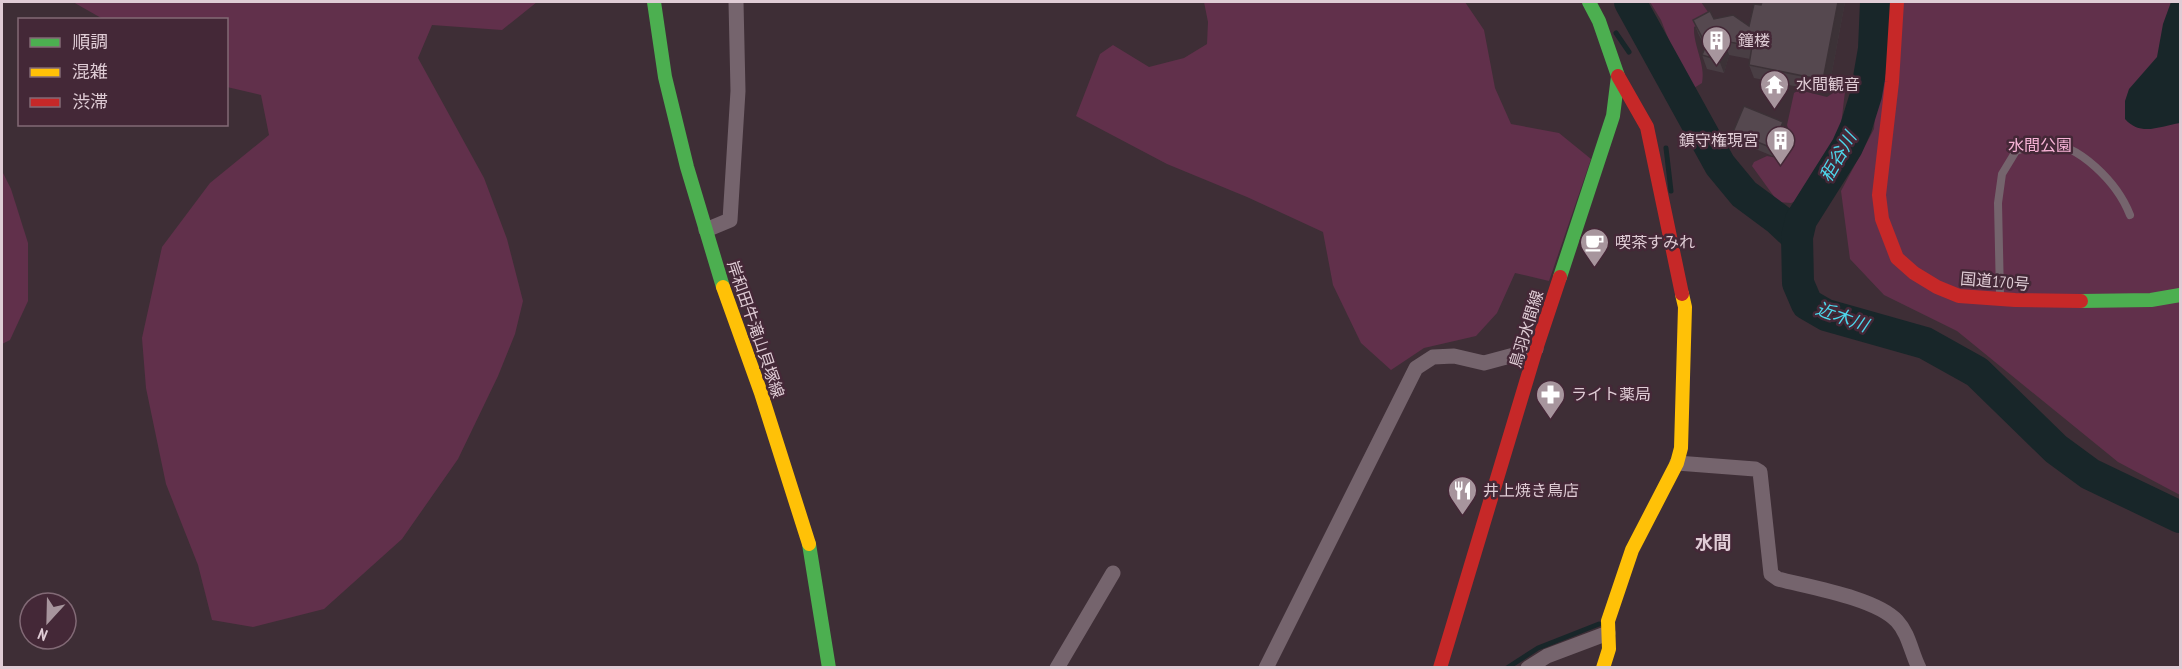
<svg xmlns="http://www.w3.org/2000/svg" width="2182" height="669" viewBox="0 0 2182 669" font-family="'PT Sans Narrow','Noto Sans JP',sans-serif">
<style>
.green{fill:#61304b}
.water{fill:#182629}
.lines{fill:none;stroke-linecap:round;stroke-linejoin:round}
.stream{stroke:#182629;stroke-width:5}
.river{stroke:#182629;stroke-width:32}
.lane{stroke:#75646d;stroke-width:8}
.street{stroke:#75646d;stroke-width:15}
.fast{stroke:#4caf50;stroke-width:14}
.slow{stroke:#ffc107;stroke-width:14}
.jam{stroke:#c62828;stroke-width:14}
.wall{fill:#493e44}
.shaded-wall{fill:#3c3237}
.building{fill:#55484f;stroke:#3c3237;stroke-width:1.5}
.labels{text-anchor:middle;stroke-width:5;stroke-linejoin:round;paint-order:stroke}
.poi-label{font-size:16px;fill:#dfccd5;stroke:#442837;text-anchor:start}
.park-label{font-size:16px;fill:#f7b3d6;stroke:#442837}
.street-label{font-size:16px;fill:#dfccd5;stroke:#442837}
.water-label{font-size:18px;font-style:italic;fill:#4dd7eb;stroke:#442837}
.neighbourhood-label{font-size:18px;font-weight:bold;fill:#dfccd5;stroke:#442837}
</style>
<rect width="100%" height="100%" fill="#3e2e36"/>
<!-- green -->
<g class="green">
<polygon points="73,2 537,2 502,30 432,25 418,58 484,178 507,239 523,301 515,334 498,376 458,459 402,539 324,609 253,627 212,620 198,565 166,484 146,388 142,338 162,247 210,183 269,135 261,95 227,87 226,20 103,19"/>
<polygon points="1204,2 1465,2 1484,30 1495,88 1511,124 1559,133 1591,159 1549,281 1515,273 1497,313 1476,336 1424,348 1391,370 1361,343 1333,285 1323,232 1247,197 1167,164 1076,116 1100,54 1113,45 1149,67 1184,58 1207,44 1208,22"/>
<path d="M1650 2H1701L1708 12 1705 19 1694 27C1693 46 1706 64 1702 83L1694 88 1684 79 1661 20Z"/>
<polygon points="1883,2 2180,2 2180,495 2118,462 1957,331 1884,295 1850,259 1841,191 1874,129"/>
<polygon points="1838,78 1844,80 1846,83 1839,142 1835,151 1796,201 1791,203 1778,202 1752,166 1754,162 1767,156 1777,158 1789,131 1787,125 1794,93 1799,90 1827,97 1833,93 1834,83"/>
<polygon points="2,171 11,189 28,243 28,301 10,340 2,344"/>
</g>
<!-- water -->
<path class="water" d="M2171 2H2180V123C2160 126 2141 137 2125 119V101L2129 89 2157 57 2163 24Z"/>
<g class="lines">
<!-- stream -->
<g class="stream">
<polyline points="1616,33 1629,52"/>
<polyline points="1666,148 1671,191"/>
<polyline points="1507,668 1538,648 1599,624"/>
</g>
<!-- river -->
<g class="river">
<polyline points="1630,2 1720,165 1744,194 1779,220 1797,237"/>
<polyline points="1876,2 1874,49 1866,95 1856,127 1847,147 1801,220 1797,237 1798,283 1807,304 1826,315 1925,343 1977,372 2056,449 2090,474 2180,517"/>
</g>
<!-- lane -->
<path class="lane" d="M2000 295 1998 203 2002 174 2016 151C2024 148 2034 143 2043 143 2079 142 2118 184 2130 215"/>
<!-- street -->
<g class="street">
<polyline points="706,230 730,220 738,91 736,2"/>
<path d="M1677 463 1755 469 1760 472 1771 574 1778 579C1809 587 1876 598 1897 621 1909 634 1911 652 1919 668"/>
<polyline points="1057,668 1113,573"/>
<polyline points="1266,668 1416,368 1433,357 1454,356 1484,363 1536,349"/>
<polyline points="1528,668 1547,656 1608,633"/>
</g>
<!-- fast -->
<g class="fast">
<polyline points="654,2 665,77 687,167 723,287"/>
<polyline points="1560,277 1613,116 1618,76 1599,21 1589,2"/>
<polyline points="2081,301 2151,300 2180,295"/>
<polyline points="809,544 829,668"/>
</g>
<!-- slow -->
<g class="slow">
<polyline points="723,287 761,393 809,544"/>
<polyline points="1603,668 1609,649 1608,621 1632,550 1677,463 1681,448 1685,307 1682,294"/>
</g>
<!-- jam -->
<g class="jam">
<polyline points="1897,2 1892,82 1879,195 1882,219 1897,258 1914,273 1937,287 1959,296 2015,300 2081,301"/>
<polyline points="1618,76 1647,127 1682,294"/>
<polyline points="1440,668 1536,349 1560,277"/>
</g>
</g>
<!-- wall -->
<g class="wall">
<polygon points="1845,2 1828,93 1754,78 1749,65 1750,59 1729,55 1724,73 1707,69 1702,55 1705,47 1698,33 1693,20 1714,19 1749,26 1761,5"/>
<polygon points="1786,131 1775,157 1736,141 1733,132"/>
</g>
<!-- shaded-wall -->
<g class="shaded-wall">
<polygon points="1838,2 1845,2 1828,93 1823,80"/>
<polygon points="1724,41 1729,55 1724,73 1719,60"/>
<polygon points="1783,122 1786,131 1775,157 1772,148"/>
</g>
<!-- building -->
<g class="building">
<polygon points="1762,2 1838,2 1823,80 1749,65 1752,46 1724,41 1719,60 1702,55 1706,45 1693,20 1710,11 1714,19 1733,15 1749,26 1754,4 1761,5"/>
<polygon points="1744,106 1783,122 1772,148 1733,132"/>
</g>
<!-- icons -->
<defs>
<symbol id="building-pin" viewBox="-11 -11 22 30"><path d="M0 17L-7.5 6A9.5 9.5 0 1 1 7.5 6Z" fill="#a7959d" stroke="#442837"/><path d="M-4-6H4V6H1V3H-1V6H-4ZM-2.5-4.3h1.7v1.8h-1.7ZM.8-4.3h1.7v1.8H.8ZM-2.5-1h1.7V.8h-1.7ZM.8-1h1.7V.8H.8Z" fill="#fff"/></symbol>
<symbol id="temple-pin" viewBox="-11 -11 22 30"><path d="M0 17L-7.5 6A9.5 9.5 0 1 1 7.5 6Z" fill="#a7959d" stroke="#442837"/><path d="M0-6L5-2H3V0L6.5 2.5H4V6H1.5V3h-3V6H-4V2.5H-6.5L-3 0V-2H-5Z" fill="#fff"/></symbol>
<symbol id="cafe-pin" viewBox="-11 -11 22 30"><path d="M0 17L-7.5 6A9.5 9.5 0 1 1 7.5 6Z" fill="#a7959d" stroke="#442837"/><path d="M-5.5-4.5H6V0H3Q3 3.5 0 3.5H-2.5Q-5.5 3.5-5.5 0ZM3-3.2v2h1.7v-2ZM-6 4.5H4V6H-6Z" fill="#fff"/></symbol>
<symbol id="pharmacy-pin" viewBox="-11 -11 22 30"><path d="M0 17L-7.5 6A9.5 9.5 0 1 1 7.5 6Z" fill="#a7959d" stroke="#442837"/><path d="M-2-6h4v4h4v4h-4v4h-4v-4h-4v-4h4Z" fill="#fff"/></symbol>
<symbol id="restaurant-pin" viewBox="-11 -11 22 30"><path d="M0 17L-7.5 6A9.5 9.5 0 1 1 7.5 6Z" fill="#a7959d" stroke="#442837"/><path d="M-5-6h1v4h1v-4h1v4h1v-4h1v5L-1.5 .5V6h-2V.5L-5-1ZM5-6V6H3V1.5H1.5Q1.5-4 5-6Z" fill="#fff"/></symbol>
</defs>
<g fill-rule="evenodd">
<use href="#building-pin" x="1700" y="24" width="33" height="45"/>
<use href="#temple-pin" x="1758" y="68" width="33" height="45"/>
<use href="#building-pin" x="1764" y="124" width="33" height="45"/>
<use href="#cafe-pin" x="1578" y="226" width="33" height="45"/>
<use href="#pharmacy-pin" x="1534" y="378" width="33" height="45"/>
<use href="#restaurant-pin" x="1446" y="474" width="33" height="45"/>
</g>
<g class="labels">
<!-- poi labels -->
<g class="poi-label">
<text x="1738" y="46">鐘楼</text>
<text x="1796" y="90">水間観音</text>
<text x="1759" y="146" text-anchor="end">鎮守権現宮</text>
<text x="1615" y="248">喫茶すみれ</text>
<text x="1571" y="400">ライト薬局</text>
<text x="1483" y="496">井上焼き鳥店</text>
</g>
<!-- park labels -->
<g class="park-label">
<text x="2040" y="151">水間公園</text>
</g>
<!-- street labels -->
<g class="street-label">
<text transform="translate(1995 281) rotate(5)" y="6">国道170号</text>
<text transform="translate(756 329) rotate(71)" y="6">岸和田牛滝山貝塚線</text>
<text transform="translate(1526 329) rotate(-73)" y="6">鳥羽水間線</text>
</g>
<!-- water labels -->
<g class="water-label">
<text transform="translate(1838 157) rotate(-60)" y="6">秬谷川</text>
<text transform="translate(1842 317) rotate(20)" y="6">近木川</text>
</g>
<!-- neighbourhood labels -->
<g class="neighbourhood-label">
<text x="1713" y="549">水間</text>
</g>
</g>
<!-- border -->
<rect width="2182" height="669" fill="none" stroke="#dfccd5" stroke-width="6"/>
<!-- legend -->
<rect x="18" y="18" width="210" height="108" fill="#442837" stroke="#826a76" stroke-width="1.5"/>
<rect x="30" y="38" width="30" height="9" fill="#4caf50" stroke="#826a76" stroke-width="1.5"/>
<text x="72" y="48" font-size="18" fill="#dfccd5">順調</text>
<rect x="30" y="68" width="30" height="9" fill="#ffc107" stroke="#826a76" stroke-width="1.5"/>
<text x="72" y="78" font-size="18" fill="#dfccd5">混雑</text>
<rect x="30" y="98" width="30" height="9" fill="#c62828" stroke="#826a76" stroke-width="1.5"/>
<text x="72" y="108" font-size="18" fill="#dfccd5">渋滞</text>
<!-- north arrow -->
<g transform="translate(48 621) rotate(202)"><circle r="28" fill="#442837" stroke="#826a76" stroke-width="1.5"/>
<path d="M0-4.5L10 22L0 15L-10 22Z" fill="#a7959d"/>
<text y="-9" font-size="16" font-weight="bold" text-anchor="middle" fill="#dfccd5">N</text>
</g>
</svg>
